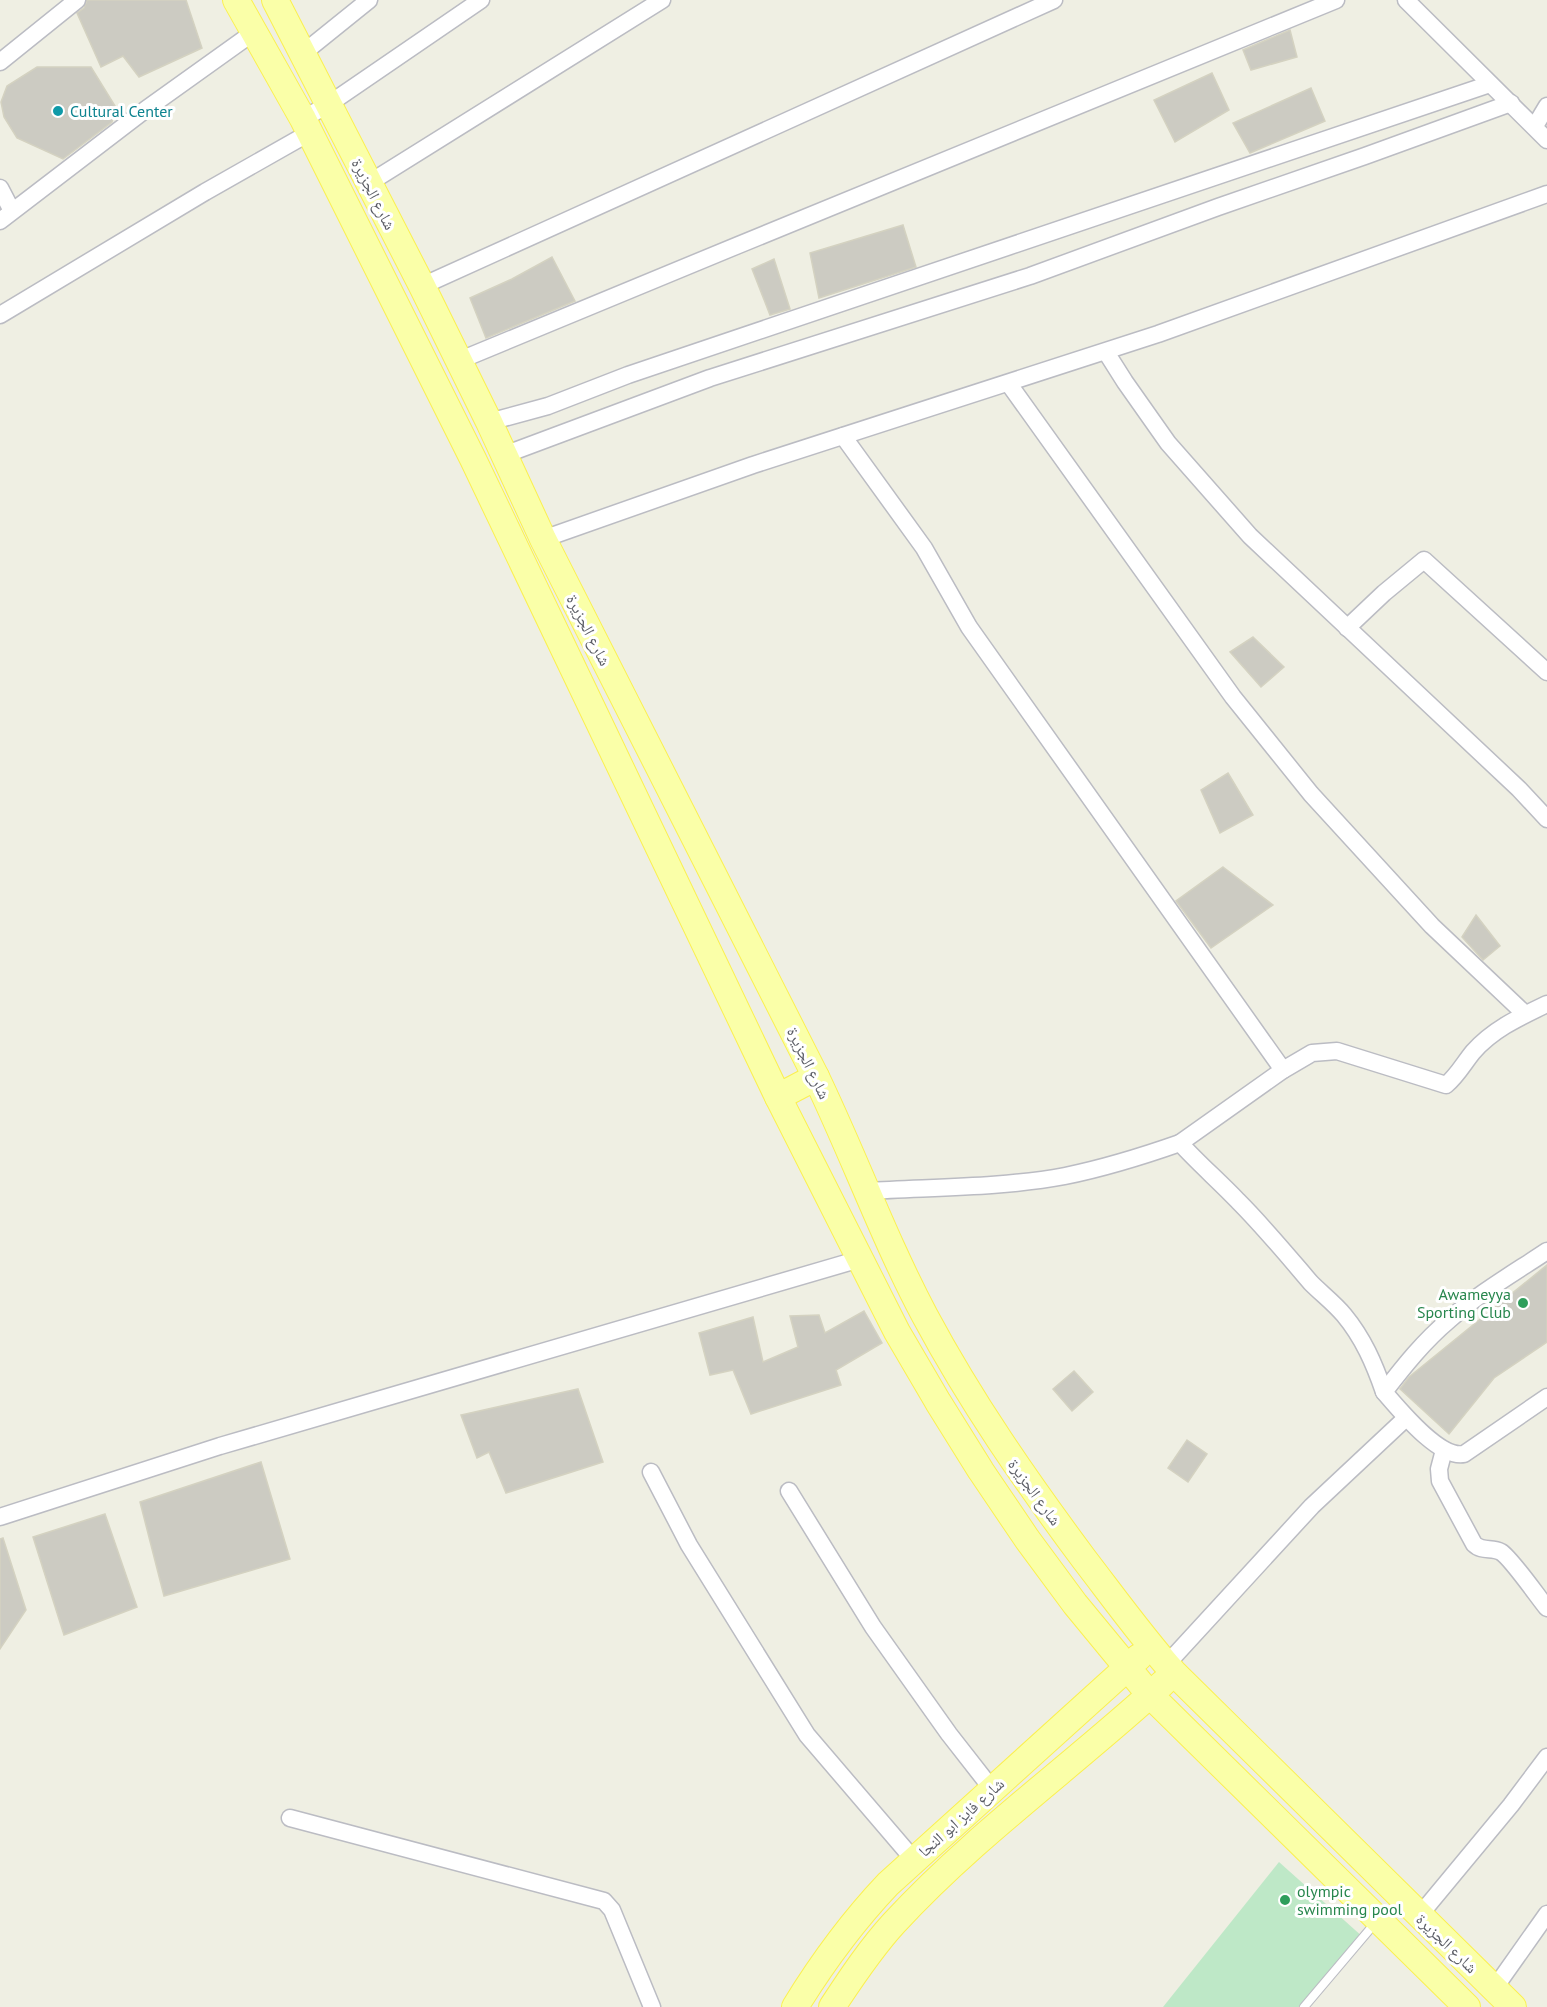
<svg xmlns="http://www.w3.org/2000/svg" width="1547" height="2007" viewBox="0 0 1547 2007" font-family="'PT Sans','Noto Naskh Arabic',sans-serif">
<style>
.green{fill:#bee8c7}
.building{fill:#cccbc2;stroke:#d4d2c1;stroke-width:1.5}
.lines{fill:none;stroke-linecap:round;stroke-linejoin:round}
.lane-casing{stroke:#bbbcc3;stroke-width:10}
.street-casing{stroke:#bbbcc3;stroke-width:19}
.primary-casing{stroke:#fbf050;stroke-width:28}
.lane{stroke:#fff;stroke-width:8}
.street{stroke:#fff;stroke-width:16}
.primary{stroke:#faffa8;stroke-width:26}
.culture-dot{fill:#0f9aa8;stroke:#fff;stroke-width:2}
.leisure-dot{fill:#2e9e5b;stroke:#fff;stroke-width:2}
.labels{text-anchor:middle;stroke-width:6;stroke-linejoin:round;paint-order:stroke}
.culture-label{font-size:16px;fill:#0d838f;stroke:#fff;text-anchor:start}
.street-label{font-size:16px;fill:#5b5d65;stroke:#fff}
.leisure-label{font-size:16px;fill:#27864d;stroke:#fff;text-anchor:end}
</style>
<rect width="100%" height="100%" fill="#efefe3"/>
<!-- green -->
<polygon class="green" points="1279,1862 1364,1938 1304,2007 1163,2007"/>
<!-- building -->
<g class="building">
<polygon points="87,0 186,0 202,48 139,77 123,56 101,67 77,13 84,8"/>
<polygon points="1290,30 1297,57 1251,70 1243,50"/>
<polygon points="37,67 91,67 115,106 112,122 63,159 17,138 4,117 1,102 7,86"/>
<polygon points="1212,73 1229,110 1175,142 1154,100"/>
<polygon points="1311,88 1325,121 1250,153 1233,123"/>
<polygon points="903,225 916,267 819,298 810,253"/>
<polygon points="552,257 575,301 486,338 470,298 512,279"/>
<polygon points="774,259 790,309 770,315 752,269"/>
<polygon points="1253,637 1284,667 1261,687 1230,652"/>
<polygon points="1228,773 1253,815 1220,833 1201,790"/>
<polygon points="1223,867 1273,905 1211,948 1176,901"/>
<polygon points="1476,915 1500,946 1483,960 1462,937"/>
<polygon points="1547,1265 1547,1342 1494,1378 1449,1434 1400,1389 1409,1377"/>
<polygon points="864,1311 882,1343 836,1370 841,1385 751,1414 733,1370 710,1375 699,1333 753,1317 763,1362 798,1347 790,1316 819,1315 825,1333"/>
<polygon points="1074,1371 1093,1392 1072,1411 1053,1389"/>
<polygon points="578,1389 603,1462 506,1493 489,1452 477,1458 461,1415"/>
<polygon points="1187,1440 1207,1454 1188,1482 1168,1468"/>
<polygon points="261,1462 290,1559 164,1596 140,1502"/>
<polygon points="105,1514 137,1607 64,1635 33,1537"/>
<polygon points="3,1538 26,1610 0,1649 0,1539"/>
</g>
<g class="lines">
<defs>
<polyline id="lane" points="1304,2007 1376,1922"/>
<g id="street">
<polyline points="1406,0 1547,140"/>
<polyline points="302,54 369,0"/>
<polyline points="0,62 77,0"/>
<polyline points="303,119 329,104 481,0"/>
<polyline points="1535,126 1547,106"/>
<polyline points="369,183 662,0"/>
<polyline points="0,188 12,211"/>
<polyline points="0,221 145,110 254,32"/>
<polyline points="422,286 1054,0"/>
<polyline points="0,315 205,192 309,133"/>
<polyline points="1106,352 1125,382 1168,443 1250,536 1519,789 1547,819"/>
<path d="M458 361C750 239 1044 121 1336 0"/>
<polyline points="1009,384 1233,697 1311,794 1432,926 1525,1014"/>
<polyline points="489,422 548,406 628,375 1490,84"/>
<polyline points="843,436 924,548 969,627 1283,1070"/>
<polyline points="504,455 710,378 1030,276 1218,207 1365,156 1511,103"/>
<polyline points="543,539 753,465 1158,334 1547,194"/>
<polyline points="1347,628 1384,593 1424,560 1547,672"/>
<path d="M1180 1143 1283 1070 1312 1053 1337 1051 1446 1085C1457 1076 1464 1063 1473 1052 1493 1029 1520 1017 1547 1004"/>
<path d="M867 1191C932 1187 1001 1188 1065 1176 1104 1168 1143 1156 1180 1143 1198 1163 1219 1181 1238 1201 1264 1227 1287 1255 1311 1283 1322 1294 1334 1303 1344 1315 1363 1338 1374 1363 1384 1392"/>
<path d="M1547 1251C1514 1273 1479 1293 1449 1320 1424 1341 1404 1366 1384 1392 1399 1409 1439 1459 1464 1454L1547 1397"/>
<path d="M1444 1450 1439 1469 1440 1481 1474 1544C1482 1552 1492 1547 1501 1552 1511 1558 1538 1597 1547 1608"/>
<polyline points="651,1472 689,1545 807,1735 914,1860"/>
<polyline points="789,1491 873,1627 949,1734 992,1789"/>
<polyline points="0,1517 220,1446 860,1259"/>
<polyline points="1166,1665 1312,1506 1406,1418"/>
<polyline points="290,1818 604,1901 612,1910 652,2007"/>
<polyline points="1419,1916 1511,1805 1547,1757"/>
<polyline points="1494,1989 1547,1914"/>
</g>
<g id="primary">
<polyline points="236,0 303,119 473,459 778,1097 897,1332 938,1402 981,1471 1027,1539 1075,1604 1150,1695 1467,2007"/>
<path d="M275 0 422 286 489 422 543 539 816 1077C854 1156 884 1239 925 1316 971 1402 1026 1481 1084 1559 1114 1598 1142 1637 1174 1673L1513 2007"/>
<polyline points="778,1097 816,1077"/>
<path d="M795 2007C822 1963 852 1922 888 1884L1139 1657"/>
<path d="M832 2007C851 1978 871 1948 894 1923 975 1835 1075 1764 1163 1683"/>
</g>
</defs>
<!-- lane casing -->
<use href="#lane" class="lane-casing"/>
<!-- street casing -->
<use href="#street" class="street-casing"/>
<!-- primary casing -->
<use href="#primary" class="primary-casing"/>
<!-- lane -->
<use href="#lane" class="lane"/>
<!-- street -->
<use href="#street" class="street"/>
<!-- primary -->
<use href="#primary" class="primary"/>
</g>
<!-- markers -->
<circle class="culture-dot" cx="58" cy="111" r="6"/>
<g class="leisure-dot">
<circle cx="1523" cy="1303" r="6"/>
<circle cx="1285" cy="1900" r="6"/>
</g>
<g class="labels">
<!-- culture labels -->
<g class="culture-label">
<text x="70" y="117">Cultural Center</text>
</g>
<!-- street labels -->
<g class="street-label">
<text transform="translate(374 194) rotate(63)" y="6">شارع الجزيرة</text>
<text transform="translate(589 630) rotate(63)" y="6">شارع الجزيرة</text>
<text transform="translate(809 1063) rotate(64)" y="6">شارع الجزيرة</text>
<text transform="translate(1035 1492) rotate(54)" y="6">شارع الجزيرة</text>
<text transform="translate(961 1817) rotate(-42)" y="6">شارع فايز ابو النجا</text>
<text transform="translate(1447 1943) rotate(44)" y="6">شارع الجزيرة</text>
</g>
<!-- leisure labels -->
<g class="leisure-label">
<text x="1511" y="1300">Awameyya<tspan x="1511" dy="18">Sporting Club</tspan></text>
<text x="1297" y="1897" text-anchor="start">olympic<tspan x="1297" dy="18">swimming pool</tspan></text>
</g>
</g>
</svg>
